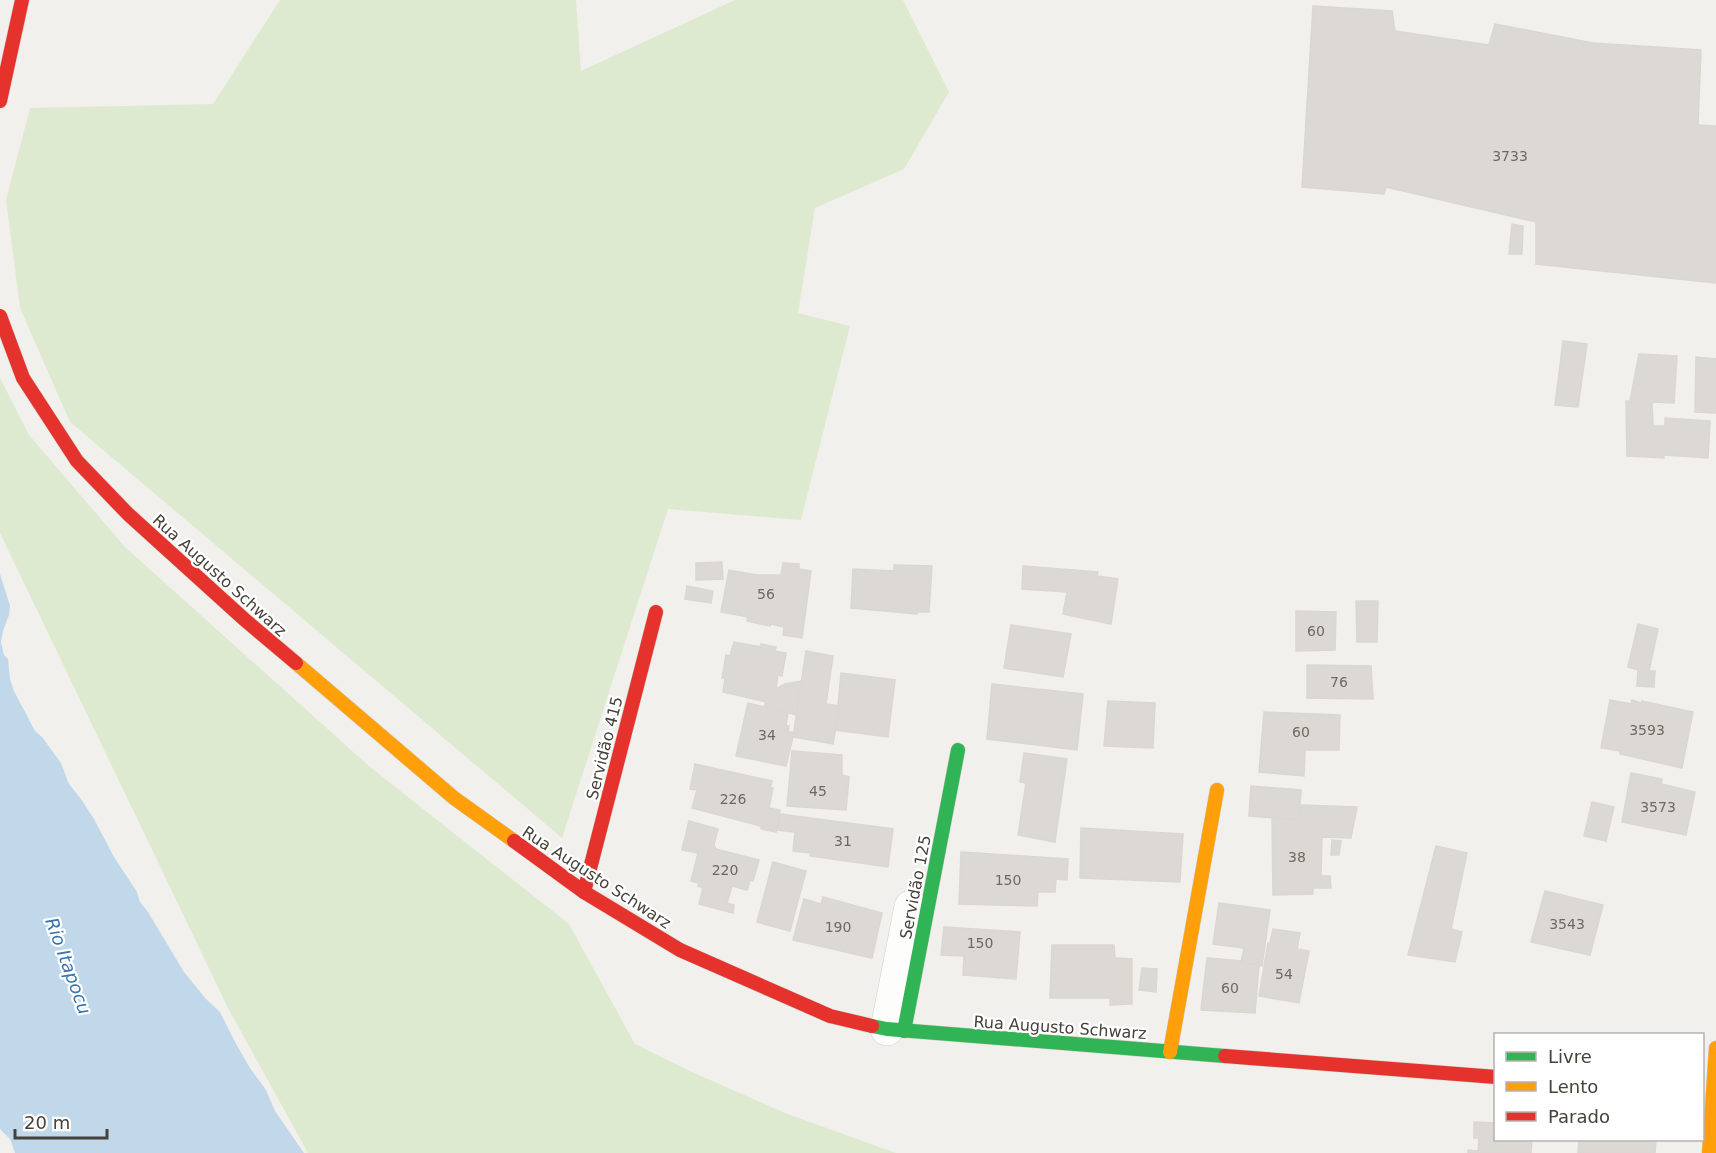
<svg xmlns="http://www.w3.org/2000/svg" width="1716" height="1153" viewBox="0 0 1716 1153" font-family="'DejaVu Sans',sans-serif">
<style>
.green{fill:#deeacf}
.water{fill:#c1d8eb}
.building{fill:#dcd9d5;stroke:#dad7d2;stroke-width:1.5}
.lines{fill:none;stroke-linecap:round;stroke-linejoin:round}
.street-casing{stroke:#d0ceca;stroke-width:34}
.fast-casing{stroke:#d0cdc4;stroke-width:15}
.slow-casing{stroke:#d0cdc4;stroke-width:15}
.jam-casing{stroke:#d0cdc4;stroke-width:15}
.street{stroke:#fdfdfc;stroke-width:33}
.fast{stroke:#30b455;stroke-width:14}
.slow{stroke:#ff9f0a;stroke-width:14}
.jam{stroke:#e5322d;stroke-width:14}
.labels{text-anchor:middle;stroke-width:4.5;stroke-linejoin:round;paint-order:stroke}
.number-label{font-size:14px;fill:#6d6861}
.street-label{font-size:16px;fill:#474239;stroke:#fff}
.water-label{font-size:18px;font-style:italic;fill:#3975ac;stroke:#fff}
</style>
<rect width="100%" height="100%" fill="#f2f0ec"/>
<!-- green -->
<g class="green">
<polygon points="280,0 576,0 581,71 735,0 903,0 949,92 904,169 815,208 798,313 850,326 801,520 668,509 562,838 70,422 20,308 6,200 30,108 213,104"/>
<polygon points="0,378 29,435 125,547 370,767 569,924 635,1044 692,1072 785,1113 896,1153 308,1153 228,1008 0,533"/>
</g>
<!-- water -->
<polygon class="water" points="0,574 10,606 9,615 3,631 1,642 4,655 8,659 10,679 14,691 35,731 42,737 61,763 69,784 81,799 94,819 114,857 137,892 140,902 148,912 184,972 206,999 220,1012 235,1042 250,1068 266,1090 275,1111 304,1153 15,1153 10,1139 0,1129"/>
<!-- building -->
<g class="building">
<polygon points="1313,6 1392,11 1395,31 1489,45 1495,24 1593,43 1701,50 1698,125 1716,126 1716,283 1536,264 1536,222 1386,187 1384,194 1302,187"/>
<polygon points="1512,224 1523,226 1522,254 1509,254"/>
<polygon points="1563,341 1587,344 1578,407 1555,405"/>
<polygon points="1639,354 1677,356 1674,403 1652,402 1653,426 1665,426 1665,418 1710,421 1708,458 1664,455 1664,458 1627,456 1626,401 1630,401"/>
<polygon points="1696,357 1716,359 1716,413 1695,412"/>
<polygon points="722,562 723,579 696,580 696,563"/>
<polygon points="783,563 799,564 799,569 811,571 802,638 783,635 784,627 771,624 770,626 747,621 748,617 721,612 729,570 757,575 781,575"/>
<polygon points="894,565 932,566 929,612 917,612 917,614 851,608 853,569 894,571"/>
<polygon points="1023,566 1098,572 1097,576 1118,579 1111,624 1063,614 1067,592 1022,589"/>
<polygon points="687,586 713,591 711,603 685,599"/>
<polygon points="1356,601 1378,601 1377,642 1357,642"/>
<polygon points="1296,611 1336,612 1335,650 1296,651"/>
<polygon points="1638,624 1658,629 1649,671 1655,671 1654,687 1637,686 1638,670 1628,667"/>
<polygon points="1011,625 1071,634 1063,677 1004,668"/>
<polygon points="734,642 761,647 761,644 776,647 775,651 786,653 782,676 778,675 776,689 785,684 802,681 797,715 764,707 766,702 723,692 725,678 722,678 726,655 730,656"/>
<polygon points="806,651 833,656 826,704 840,706 833,744 793,737"/>
<polygon points="1307,665 1371,666 1373,699 1307,698"/>
<polygon points="841,673 895,680 888,737 835,730 840,706 838,706"/>
<polygon points="992,684 1083,694 1077,750 987,739"/>
<polygon points="1610,700 1631,704 1632,700 1641,703 1642,701 1693,712 1682,768 1620,754 1620,751 1601,748"/>
<polygon points="1108,701 1155,703 1153,748 1104,746"/>
<polygon points="748,703 788,713 786,726 789,726 788,731 794,733 786,766 736,756"/>
<polygon points="1264,712 1340,715 1339,750 1305,750 1304,776 1259,772"/>
<polygon points="792,751 842,755 842,775 849,777 846,810 787,806"/>
<polygon points="1024,753 1067,759 1055,842 1018,835 1026,783 1020,782"/>
<polygon points="695,764 772,781 770,787 773,788 769,808 780,810 776,832 761,829 761,826 692,808 697,790 690,789"/>
<polygon points="1631,773 1662,779 1661,784 1695,792 1686,835 1622,822"/>
<polygon points="1251,786 1301,790 1299,820 1249,816"/>
<polygon points="1592,802 1614,807 1606,841 1584,836"/>
<polygon points="1301,805 1357,807 1351,838 1322,837 1321,876 1330,876 1331,888 1313,888 1313,894 1273,895 1272,817 1299,820"/>
<polygon points="780,814 893,829 888,867 810,856 811,853 793,851 795,832 777,830"/>
<polygon points="689,821 718,829 714,845 716,849 759,860 753,881 750,880 747,890 732,886 727,903 734,905 733,913 699,904 703,888 698,886 699,883 691,881 698,853 682,850"/>
<polygon points="1081,828 1183,834 1180,882 1080,878"/>
<polygon points="1332,840 1341,841 1339,855 1331,855"/>
<polygon points="1436,846 1467,853 1451,929 1462,932 1455,962 1408,955"/>
<polygon points="961,852 1068,859 1067,880 1056,879 1055,892 1038,892 1037,906 959,904"/>
<polygon points="773,862 806,871 790,931 757,922"/>
<polygon points="1545,891 1603,905 1590,955 1531,942"/>
<polygon points="823,897 882,913 872,958 793,940 804,899 821,904"/>
<polygon points="1219,903 1270,910 1262,966 1241,963 1244,948 1213,944"/>
<polygon points="944,927 1020,932 1016,979 963,975 964,956 941,955"/>
<polygon points="1273,929 1300,933 1297,949 1309,951 1299,1003 1259,996 1268,943 1270,943"/>
<polygon points="1052,945 1114,945 1115,958 1132,959 1132,1004 1110,1005 1110,998 1050,998"/>
<polygon points="1207,958 1242,961 1241,963 1259,965 1255,1013 1201,1010"/>
<polygon points="1142,968 1157,969 1156,992 1139,990"/>
<polygon points="1474,1122 1496,1123 1496,1140 1532,1140 1531,1153 1468,1153 1468,1150 1478,1151 1479,1138 1474,1138"/>
<polygon points="1579,1140 1656,1140 1655,1153 1578,1153"/>
</g>
<g class="lines">
<defs>
<polyline id="street" points="887,1029 911,907"/>
<g id="fast">
<polyline points="872,1026 887,1029 1225,1056"/>
<polyline points="904,1031 958,750"/>
</g>
<g id="slow">
<polyline points="296,663 454,798 514,841"/>
<polyline points="1170,1052 1217,790"/>
<polyline points="1709,1153 1716,1048"/>
</g>
<g id="jam">
<polyline points="0,101 22,0"/>
<polyline points="0,316 23,378 77,461 128,514 245,620 296,663"/>
<polyline points="514,841 584,892 680,950 830,1016 872,1026"/>
<polyline points="584,892 656,612"/>
<polyline points="1225,1056 1496,1077"/>
</g>
</defs>
<!-- street casing -->
<use href="#street" class="street-casing"/>
<!-- fast casing -->
<use href="#fast" class="fast-casing"/>
<!-- slow casing -->
<use href="#slow" class="slow-casing"/>
<!-- jam casing -->
<use href="#jam" class="jam-casing"/>
<!-- street -->
<use href="#street" class="street"/>
<!-- fast -->
<use href="#fast" class="fast"/>
<!-- slow -->
<use href="#slow" class="slow"/>
<!-- jam -->
<use href="#jam" class="jam"/>
</g>
<g class="labels">
<!-- number labels -->
<g class="number-label">
<text x="1510" y="161">3733</text>
<text x="766" y="599">56</text>
<text x="1316" y="636">60</text>
<text x="1339" y="687">76</text>
<text x="1647" y="735">3593</text>
<text x="1301" y="737">60</text>
<text x="767" y="740">34</text>
<text x="818" y="796">45</text>
<text x="733" y="804">226</text>
<text x="1658" y="812">3573</text>
<text x="843" y="846">31</text>
<text x="1297" y="862">38</text>
<text x="725" y="875">220</text>
<text x="1008" y="885">150</text>
<text x="1567" y="929">3543</text>
<text x="838" y="932">190</text>
<text x="980" y="948">150</text>
<text x="1284" y="979">54</text>
<text x="1230" y="993">60</text>
</g>
<!-- street labels -->
<g class="street-label">
<text transform="translate(220 575) rotate(42)" y="6">Rua Augusto Schwarz</text>
<text transform="translate(604 748) rotate(-76)" y="6">Servidão 415</text>
<text transform="translate(597 877) rotate(33)" y="6">Rua Augusto Schwarz</text>
<text transform="translate(915 887) rotate(-79)" y="6">Servidão 125</text>
<text transform="translate(1060 1027) rotate(4)" y="6">Rua Augusto Schwarz</text>
</g>
<!-- water labels -->
<g class="water-label">
<text transform="translate(68 966) rotate(70)" y="6">Rio Itapocu</text>
</g>
</g>
<!-- legend -->
<rect x="1494" y="1033" width="210" height="108" fill="#ffffff" stroke="#b5b3b0" stroke-width="1.5"/>
<rect x="1506" y="1052" width="30" height="9" fill="#30b455" stroke="#b5b3b0" stroke-width="1.5"/>
<text x="1548" y="1063" font-size="18" fill="#474239">Livre</text>
<rect x="1506" y="1082" width="30" height="9" fill="#ff9f0a" stroke="#b5b3b0" stroke-width="1.5"/>
<text x="1548" y="1093" font-size="18" fill="#474239">Lento</text>
<rect x="1506" y="1112" width="30" height="9" fill="#e5322d" stroke="#b5b3b0" stroke-width="1.5"/>
<text x="1548" y="1123" font-size="18" fill="#474239">Parado</text>
<!-- scale -->
<path d="M15 1129v9h92v-9" fill="none" stroke="#474239" stroke-width="3"/>
<text x="24" y="1129" font-size="18" fill="#474239" stroke="#ffffff" stroke-width="4.5" paint-order="stroke">20 m</text>
</svg>
